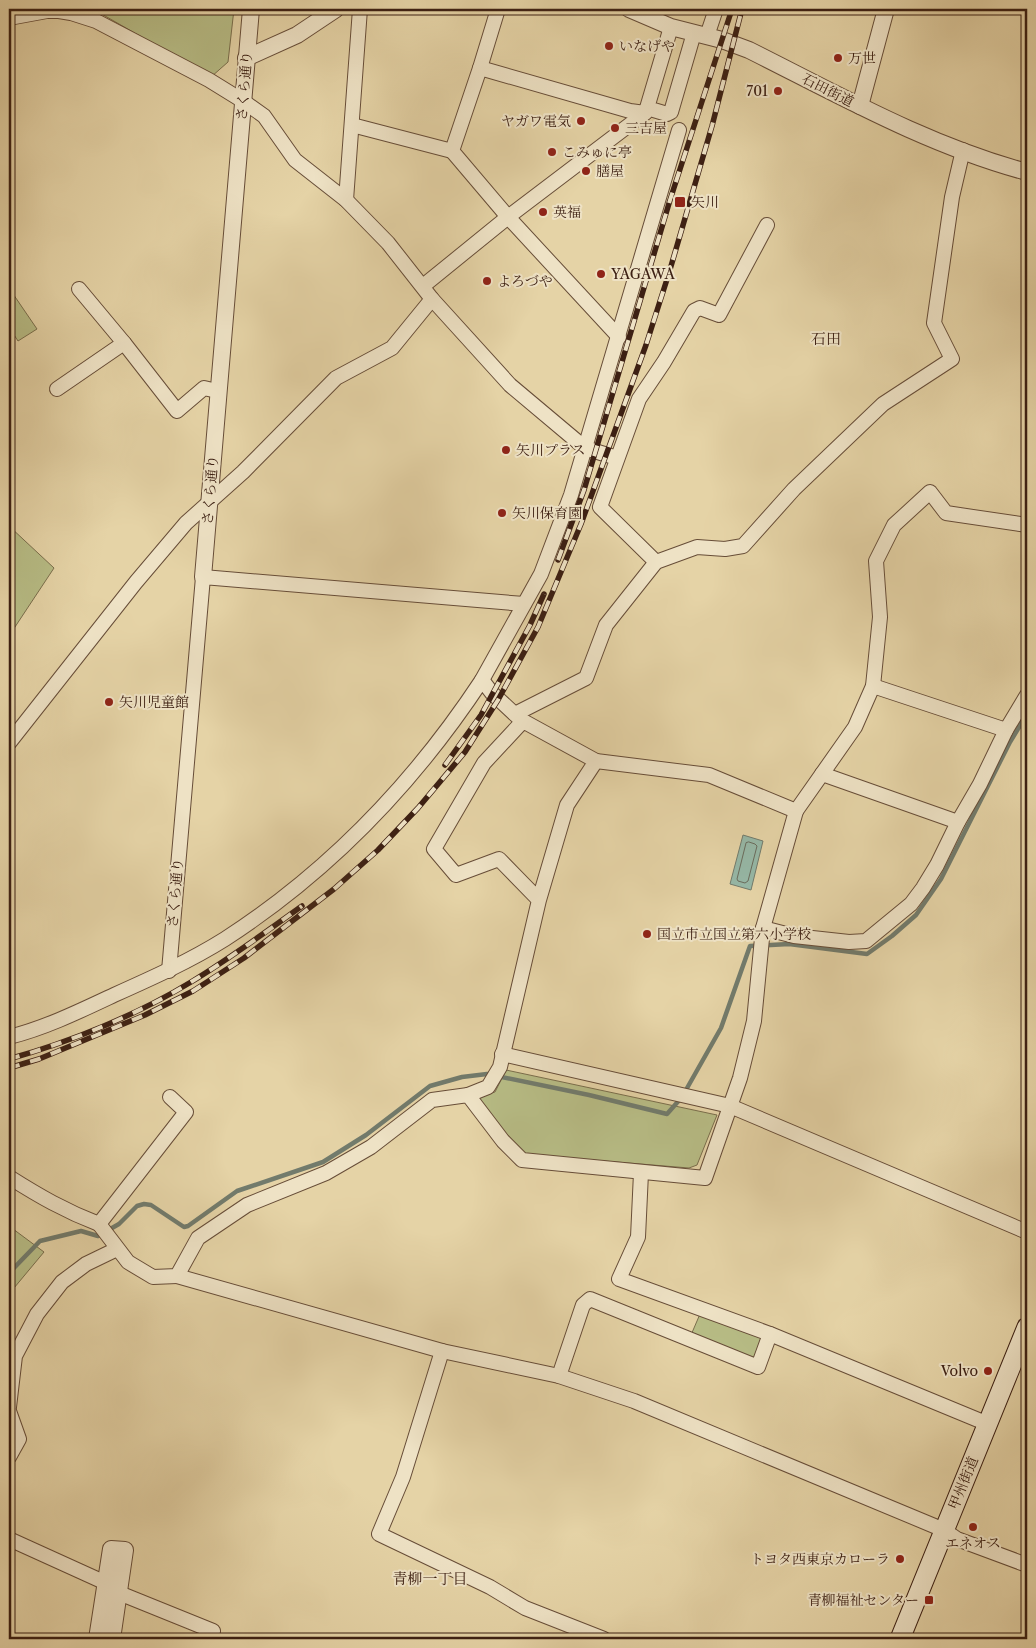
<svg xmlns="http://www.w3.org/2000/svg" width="1036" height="1648" viewBox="0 0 1036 1648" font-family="'Libre Caslon Text','Noto Serif JP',serif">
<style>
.green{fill:#b7bc85;stroke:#7a6e4c}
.water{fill:#96b8a7;stroke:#727b6c}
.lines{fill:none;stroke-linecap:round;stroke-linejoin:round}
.shore{stroke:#6a6c5d;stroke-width:1}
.stream{stroke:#727b6c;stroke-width:4.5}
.minor-casing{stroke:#674d38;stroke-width:16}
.tertiary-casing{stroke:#674d38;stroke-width:18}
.secondary-casing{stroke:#3d2013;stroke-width:21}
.minor{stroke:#eee2c5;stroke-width:14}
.tertiary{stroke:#eee2c5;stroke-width:16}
.secondary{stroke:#eee2c5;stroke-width:19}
.rail-casing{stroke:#3d2013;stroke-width:5.5}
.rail{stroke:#eee2c5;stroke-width:4;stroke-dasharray:11;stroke-linecap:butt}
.poi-dot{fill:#8f2418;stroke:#eee2c5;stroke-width:2}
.labels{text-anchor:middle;stroke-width:4;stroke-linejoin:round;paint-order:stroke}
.poi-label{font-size:14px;fill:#3d2013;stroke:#eee2c5;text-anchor:start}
.street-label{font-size:14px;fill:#3d2013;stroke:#eee2c5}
.neighbourhood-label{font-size:15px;fill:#3d2013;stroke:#eee2c5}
</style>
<rect width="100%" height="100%" fill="#e5d3a6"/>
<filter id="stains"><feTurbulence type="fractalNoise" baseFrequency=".004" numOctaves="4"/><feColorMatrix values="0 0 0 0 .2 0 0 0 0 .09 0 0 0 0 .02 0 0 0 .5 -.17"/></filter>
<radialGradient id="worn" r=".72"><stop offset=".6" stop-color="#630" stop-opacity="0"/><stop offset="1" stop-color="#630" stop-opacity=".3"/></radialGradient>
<!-- green -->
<g class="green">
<polygon points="93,9 234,9 228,62 211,77"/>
<polygon points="9,288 37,329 18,341 9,327"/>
<polygon points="9,526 54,568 9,636"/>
<polygon points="506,1070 717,1115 697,1165 689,1168 531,1155 523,1153 475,1097 495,1092"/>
<polygon points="9,1226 44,1252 9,1294"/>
<polygon points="700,1314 765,1339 757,1360 691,1335"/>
</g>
<!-- water -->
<polygon class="water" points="743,835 763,841 751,890 730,884"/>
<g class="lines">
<!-- shore -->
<polygon class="shore" points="749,842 755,844 757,846 748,881 745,883 738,881 737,879 746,843"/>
<!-- stream -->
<polyline class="stream" points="9,1276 11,1271 40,1241 81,1231 98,1236 119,1224 137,1206 144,1204 151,1205 184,1227 188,1226 237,1191 323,1162 366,1135 430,1086 462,1077 487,1074 589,1095 667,1114 682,1097 721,1028 750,946 789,944 867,954 892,936 916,915 941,879 1010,742 1027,714"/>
<defs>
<g id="minor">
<polyline points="9,18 47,11 59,11 71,13 96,21 209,80 243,101 264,116 295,160 346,200 388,243 432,299 510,385 585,448 617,458"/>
<polyline points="671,27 647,108 667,114 671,112 694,33"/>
<polyline points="707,36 716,9"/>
<polyline points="480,68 498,9"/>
<polyline points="352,125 452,151 480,68 630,111 645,113"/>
<polyline points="452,151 508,217 619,337"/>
<polyline points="346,200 360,9"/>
<polyline points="423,286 508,217 645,113 647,108"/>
<polyline points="79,289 124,343 177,411 204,388 217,391"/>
<polyline points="57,389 124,343"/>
<polyline points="656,562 600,507 639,399 664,362 694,311 700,308 719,315 767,225"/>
<polyline points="482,680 541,574 571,495 679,130"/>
<polyline points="873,686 1006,730"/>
<polyline points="515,714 586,678 606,625 656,562 697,547 725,549 743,546 794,489 883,404 952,359 934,323 952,197 963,150"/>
<polyline points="9,743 136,582 186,523 243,472 336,378 392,348 432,299"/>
<polyline points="822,774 958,822"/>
<polyline points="796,811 855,727 873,686 880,617 876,561 894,525 930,492 946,513 1027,525"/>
<polyline points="763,928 794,936 849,942 866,941 911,904 923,888 937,865 958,822 980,784 1006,730 1027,695"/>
<polyline points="169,971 203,577 524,604"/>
<path d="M9 1037C45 1028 80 1011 114 995 152 978 190 961 225 939 330 871 414 783 482 680L492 693 521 720"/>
<polyline points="502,1054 730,1106 1027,1232"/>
<polyline points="468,1095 488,1087 500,1067 539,900 567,805 596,761 523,721 484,763 434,849 456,875 499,859 539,900"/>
<polyline points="641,1173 638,1237 619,1279 770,1334 988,1424"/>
<path d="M9 1177C39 1196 65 1211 99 1224L186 1112 170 1097"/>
<polyline points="99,1224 128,1262 153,1277 177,1276 198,1238 247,1205 326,1173 371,1147 432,1100 468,1095 503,1141 522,1160 705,1178 740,1078 754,1021 763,928 796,811 709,775 596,761"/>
<polyline points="177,1276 442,1351 559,1376 634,1401 944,1530 957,1539 1027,1565"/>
<polyline points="442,1351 403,1477 379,1534 490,1587 525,1608 604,1639"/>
<polyline points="559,1376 583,1305 590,1299 758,1367 770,1334"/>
<polyline points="9,1407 15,1356 37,1314 62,1282 86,1264 117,1249"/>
<polyline points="9,1411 19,1439 9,1457"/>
<polyline points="9,1539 106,1583"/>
<polyline points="119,1593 213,1631 210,1639"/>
</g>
<g id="tertiary">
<path d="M629 9 671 27 722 40 749 50C839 95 929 146 1027 172"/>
<polyline points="246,58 297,35 336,9"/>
<polyline points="860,106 886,9"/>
<polyline points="203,577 251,9"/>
<polyline points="97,1639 111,1549 125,1550 112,1639"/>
</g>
<polyline id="secondary" points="900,1639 1027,1327"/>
</defs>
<!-- minor casing -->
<use href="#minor" class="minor-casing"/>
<!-- tertiary casing -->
<use href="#tertiary" class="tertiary-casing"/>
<!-- secondary casing -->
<use href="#secondary" class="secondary-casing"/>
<!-- minor -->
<use href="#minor" class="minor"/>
<!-- tertiary -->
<use href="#tertiary" class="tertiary"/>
<!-- secondary -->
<use href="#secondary" class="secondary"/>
<defs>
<g id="rail">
<polyline points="558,560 584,490 670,200 732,9"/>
<polyline points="445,765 481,715 530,625 544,594"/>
<path d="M9 1059C70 1042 137 1015 191 982 229 959 266 932 302 906"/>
<polyline points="9,1068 39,1059 145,1015 193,991 244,958 334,889 378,850 418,808 465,752 498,700 538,627 581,524 646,345 669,273 712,126 742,9"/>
</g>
</defs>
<!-- rail casing -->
<use href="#rail" class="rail-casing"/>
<!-- rail -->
<use href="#rail" class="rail"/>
</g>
<!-- markers -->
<g class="poi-dot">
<circle cx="609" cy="46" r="5"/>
<circle cx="838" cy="58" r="5"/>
<circle cx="778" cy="91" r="5"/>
<circle cx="581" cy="121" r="5"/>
<circle cx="615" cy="128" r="5"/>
<circle cx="552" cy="152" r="5"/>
<circle cx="586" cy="171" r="5"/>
<rect x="674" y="196" width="12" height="12" rx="2.5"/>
<circle cx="543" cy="212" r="5"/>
<circle cx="601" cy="274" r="5"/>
<circle cx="487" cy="281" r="5"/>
<circle cx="506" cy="450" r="5"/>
<circle cx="502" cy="513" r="5"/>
<circle cx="109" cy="702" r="5"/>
<circle cx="647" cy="934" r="5"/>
<circle cx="988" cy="1371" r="5"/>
<circle cx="973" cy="1527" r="5"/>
<circle cx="900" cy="1559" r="5"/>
<rect x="924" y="1595" width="10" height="10" rx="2.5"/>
</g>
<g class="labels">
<!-- poi labels -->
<g class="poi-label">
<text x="619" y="51">いなげや</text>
<text x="848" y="63">万世</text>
<text x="768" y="96" text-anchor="end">701</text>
<text x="571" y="126" text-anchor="end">ヤガワ電気</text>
<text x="625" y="133">三吉屋</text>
<text x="562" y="157">こみゅに亭</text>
<text x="596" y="176">膳屋</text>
<text x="691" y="207">矢川</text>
<text x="553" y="217">英福</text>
<text x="611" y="279">YAGAWA</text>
<text x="497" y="286">よろづや</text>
<text x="516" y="455">矢川プラス</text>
<text x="512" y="518">矢川保育園</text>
<text x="119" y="707">矢川児童館</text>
<text x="657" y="939">国立市立国立第六小学校</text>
<text x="978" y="1376" text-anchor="end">Volvo</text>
<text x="973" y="1548" text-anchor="middle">エネオス</text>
<text x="890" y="1564" text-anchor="end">トヨタ西東京カローラ</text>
<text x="919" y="1605" text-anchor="end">青柳福祉センター</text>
</g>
<!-- street labels -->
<g class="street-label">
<text transform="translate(244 86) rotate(-85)" y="5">さくら通り</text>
<text transform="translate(828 90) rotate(27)" y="5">石田街道</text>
<text transform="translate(210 490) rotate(-85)" y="5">さくら通り</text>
<text transform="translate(175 893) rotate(-85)" y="5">さくら通り</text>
<text transform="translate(963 1483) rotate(-68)" y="5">甲州街道</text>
</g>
<!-- neighbourhood labels -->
<g class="neighbourhood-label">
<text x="826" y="344">石田</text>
<text x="430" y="1584">青柳一丁目</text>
</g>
</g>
<!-- margin -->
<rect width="1036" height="1648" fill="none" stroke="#e5d3a6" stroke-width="30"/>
<rect x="10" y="10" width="1016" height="1628" fill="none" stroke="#3d2013" stroke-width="2.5"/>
<rect x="15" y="15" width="1006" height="1618" fill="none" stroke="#3d2013"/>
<rect width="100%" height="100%" filter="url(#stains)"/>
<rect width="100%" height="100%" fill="url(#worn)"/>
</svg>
